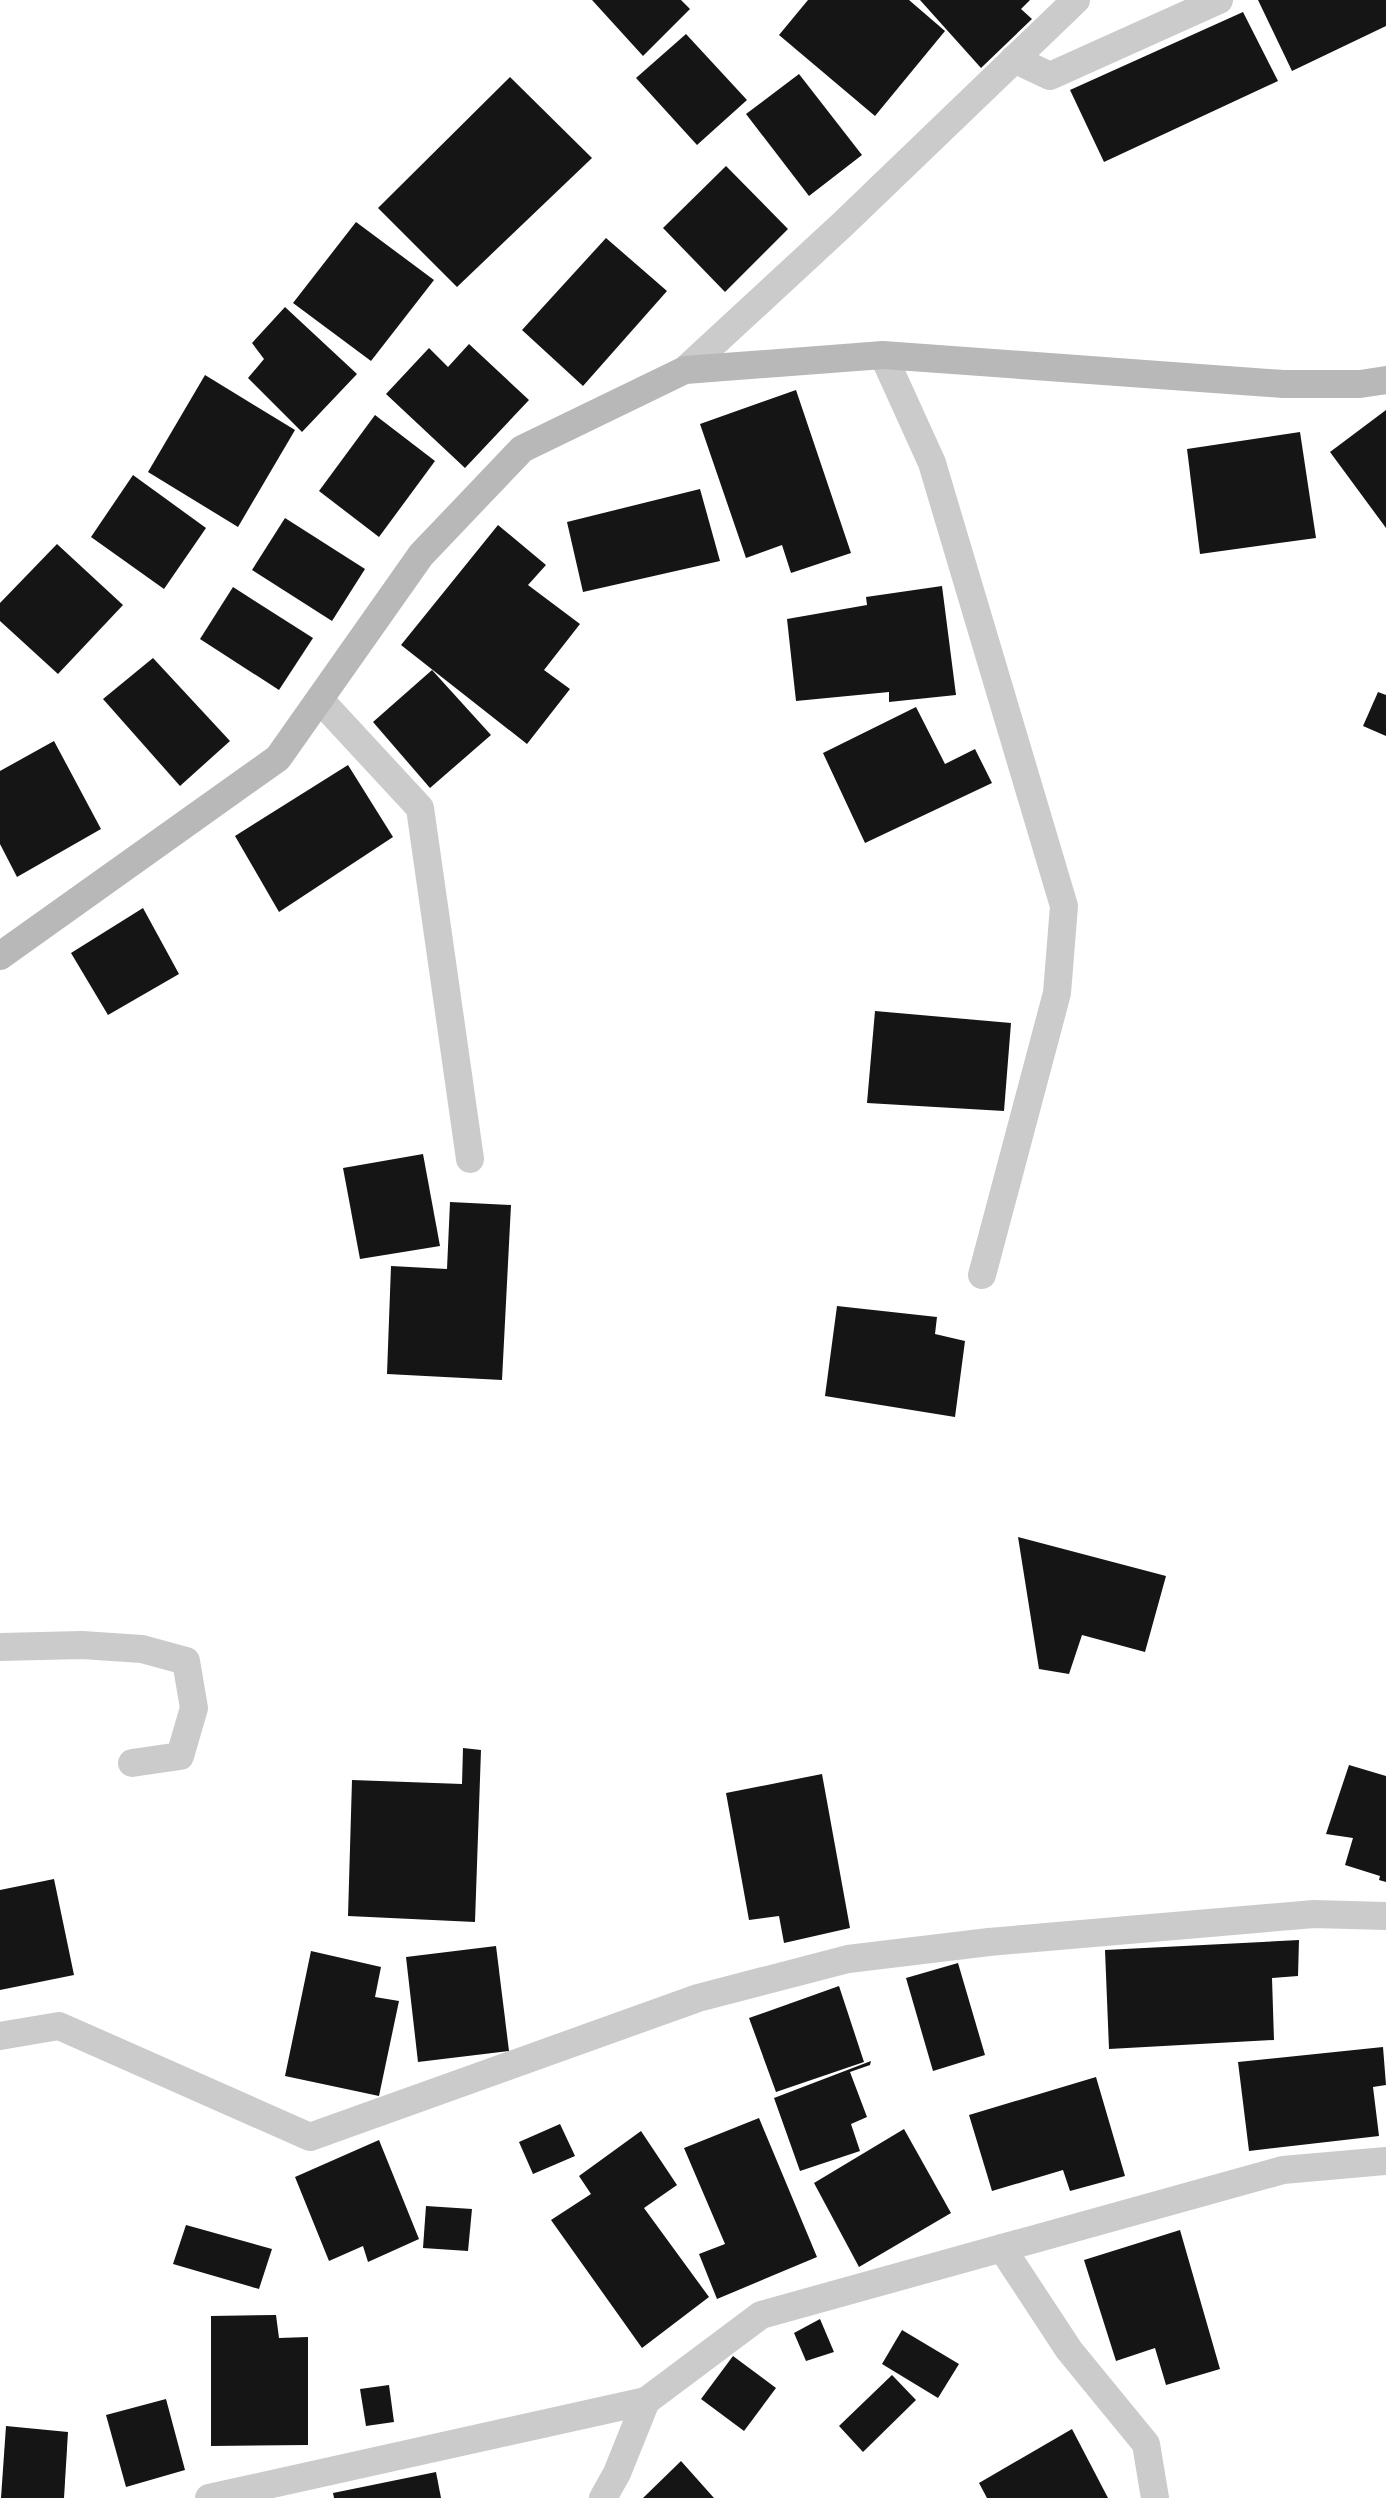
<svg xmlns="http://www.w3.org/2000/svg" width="1386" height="2498" viewBox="0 0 1386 2498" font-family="Rubik,sans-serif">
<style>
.building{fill:#151515}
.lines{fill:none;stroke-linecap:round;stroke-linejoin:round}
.street{stroke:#cbcbcb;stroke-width:28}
.secondary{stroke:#b8b8b8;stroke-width:28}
</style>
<rect width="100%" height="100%" fill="#fff"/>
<!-- building -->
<g class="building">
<polygon points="592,0 681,0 690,9 643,56"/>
<polygon points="808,0 909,0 945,31 875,116 779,35"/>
<polygon points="920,0 1030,0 1021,9 1032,19 981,68"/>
<polygon points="1258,0 1386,0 1386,26 1292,71"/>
<polygon points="1243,12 1278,81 1104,162 1070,90"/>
<polygon points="686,34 747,100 697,145 636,78"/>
<polygon points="799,74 862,155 809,196 746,114"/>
<polygon points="510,77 592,158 457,287 378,208"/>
<polygon points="726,166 788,229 725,292 663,228"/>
<polygon points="356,222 434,280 371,361 293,303"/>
<polygon points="606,238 667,291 583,386 522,330"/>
<polygon points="285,307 357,374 302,432 248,378 264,359 252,343"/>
<polygon points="469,344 529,400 465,468 386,394 429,348 448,367"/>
<polygon points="205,375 295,430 238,527 148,472"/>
<polygon points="796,390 851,553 791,573 782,545 746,558 700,424"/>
<polygon points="1386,410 1386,528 1330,452"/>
<polygon points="375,415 435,461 379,537 319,491"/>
<polygon points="1300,432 1316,538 1200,554 1187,449"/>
<polygon points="133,475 206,528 164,589 91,537"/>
<polygon points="700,489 720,561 583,592 567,522"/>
<polygon points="285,518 365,569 332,621 252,570"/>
<polygon points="498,525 546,565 528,585 580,624 544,670 570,689 527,744 401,645"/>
<polygon points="57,544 123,605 58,674 0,621 0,603"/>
<polygon points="942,586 956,695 889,702 889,692 796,701 787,619 867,605 866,597"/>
<polygon points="233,587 313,638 279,690 200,639"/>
<polygon points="153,658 230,741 180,786 103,699"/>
<polygon points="432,670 491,735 430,788 373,722"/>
<polygon points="1378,692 1386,695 1386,736 1363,726"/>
<polygon points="916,707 945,764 975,749 992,783 865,843 823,753"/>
<polygon points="54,741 101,829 17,877 0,844 0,771"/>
<polygon points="348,765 393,837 279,912 235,836"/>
<polygon points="143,908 179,974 108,1015 71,953"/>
<polygon points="875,1011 1011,1023 1004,1111 867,1103"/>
<polygon points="423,1154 440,1246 360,1259 343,1168"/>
<polygon points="450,1202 511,1205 502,1380 387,1374 391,1266 447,1269"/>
<polygon points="837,1306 937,1317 935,1334 965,1341 955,1417 825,1396"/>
<polygon points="1018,1537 1166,1576 1145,1652 1082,1635 1069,1674 1039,1669"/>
<polygon points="463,1748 481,1750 475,1922 348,1916 352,1780 462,1784"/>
<polygon points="1349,1765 1386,1776 1386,1882 1379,1880 1380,1876 1345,1865 1353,1838 1326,1834"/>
<polygon points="822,1774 850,1928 784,1943 779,1916 749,1920 726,1793"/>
<polygon points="54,1879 74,1975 0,1990 0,1890"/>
<polygon points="1299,1940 1298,1976 1272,1978 1274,2040 1109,2049 1105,1950"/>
<polygon points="496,1946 509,2051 418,2062 406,1957"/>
<polygon points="311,1951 381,1967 375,1997 399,2001 379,2096 285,2076"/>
<polygon points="958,1963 985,2055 933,2071 906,1978"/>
<polygon points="839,1986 864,2062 776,2092 749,2018"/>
<polygon points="1383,2047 1386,2085 1373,2087 1379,2136 1249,2151 1238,2062"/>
<polygon points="871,2061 870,2065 850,2072 867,2117 851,2124 860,2151 800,2171 774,2098"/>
<polygon points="1096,2077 1125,2176 1070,2191 1063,2170 992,2191 969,2115"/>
<polygon points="759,2118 817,2257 717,2299 699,2254 725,2244 684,2148"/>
<polygon points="560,2124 575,2156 533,2174 519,2142"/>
<polygon points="904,2129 951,2213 859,2267 814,2183"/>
<polygon points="641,2131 677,2185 644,2208 709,2297 642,2348 551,2220 591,2194 579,2176"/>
<polygon points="379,2140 419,2239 368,2262 363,2246 329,2261 295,2177"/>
<polygon points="426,2206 472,2209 468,2251 423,2248"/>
<polygon points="186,2225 272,2249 259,2289 173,2264"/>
<polygon points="1180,2230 1220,2369 1166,2385 1155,2348 1116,2361 1084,2260"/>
<polygon points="276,2315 279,2338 308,2337 308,2445 211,2446 211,2316"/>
<polygon points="820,2319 834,2352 806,2361 794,2333"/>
<polygon points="902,2330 959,2364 938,2398 882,2364"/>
<polygon points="733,2356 776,2388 744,2431 701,2399"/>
<polygon points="892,2375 916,2400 863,2452 839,2426"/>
<polygon points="389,2385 394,2422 366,2426 360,2389"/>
<polygon points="166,2399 185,2470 126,2487 106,2415"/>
<polygon points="6,2426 68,2432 64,2498 1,2498"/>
<polygon points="1072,2429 1108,2498 987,2498 979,2483"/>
<polygon points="681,2461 714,2498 643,2498"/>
<polygon points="436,2472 441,2498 334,2498 333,2493"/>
</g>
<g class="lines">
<!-- street -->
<g class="street">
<polyline points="1014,59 1050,76 1219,0"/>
<polyline points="883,355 932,463 1064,906 1057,993 982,1275"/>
<polyline points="685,370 843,224 1076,0"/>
<polyline points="320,700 420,808 470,1159"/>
<polyline points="0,1647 82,1645 142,1649 186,1661 194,1708 180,1756 132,1763"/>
<polyline points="0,2036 59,2026 310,2137 698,1998 848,1959 989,1942 1314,1914 1386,1916"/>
<polyline points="1002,2248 1069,2350 1146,2444 1155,2498"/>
<polyline points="209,2498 646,2401 761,2315 1283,2170 1386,2161"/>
<polyline points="603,2498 617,2473 646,2401"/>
</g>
<!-- secondary -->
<polyline class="secondary" points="0,956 278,758 421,555 522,449 685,370 883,355 1283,384 1360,384 1386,380"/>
</g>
</svg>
